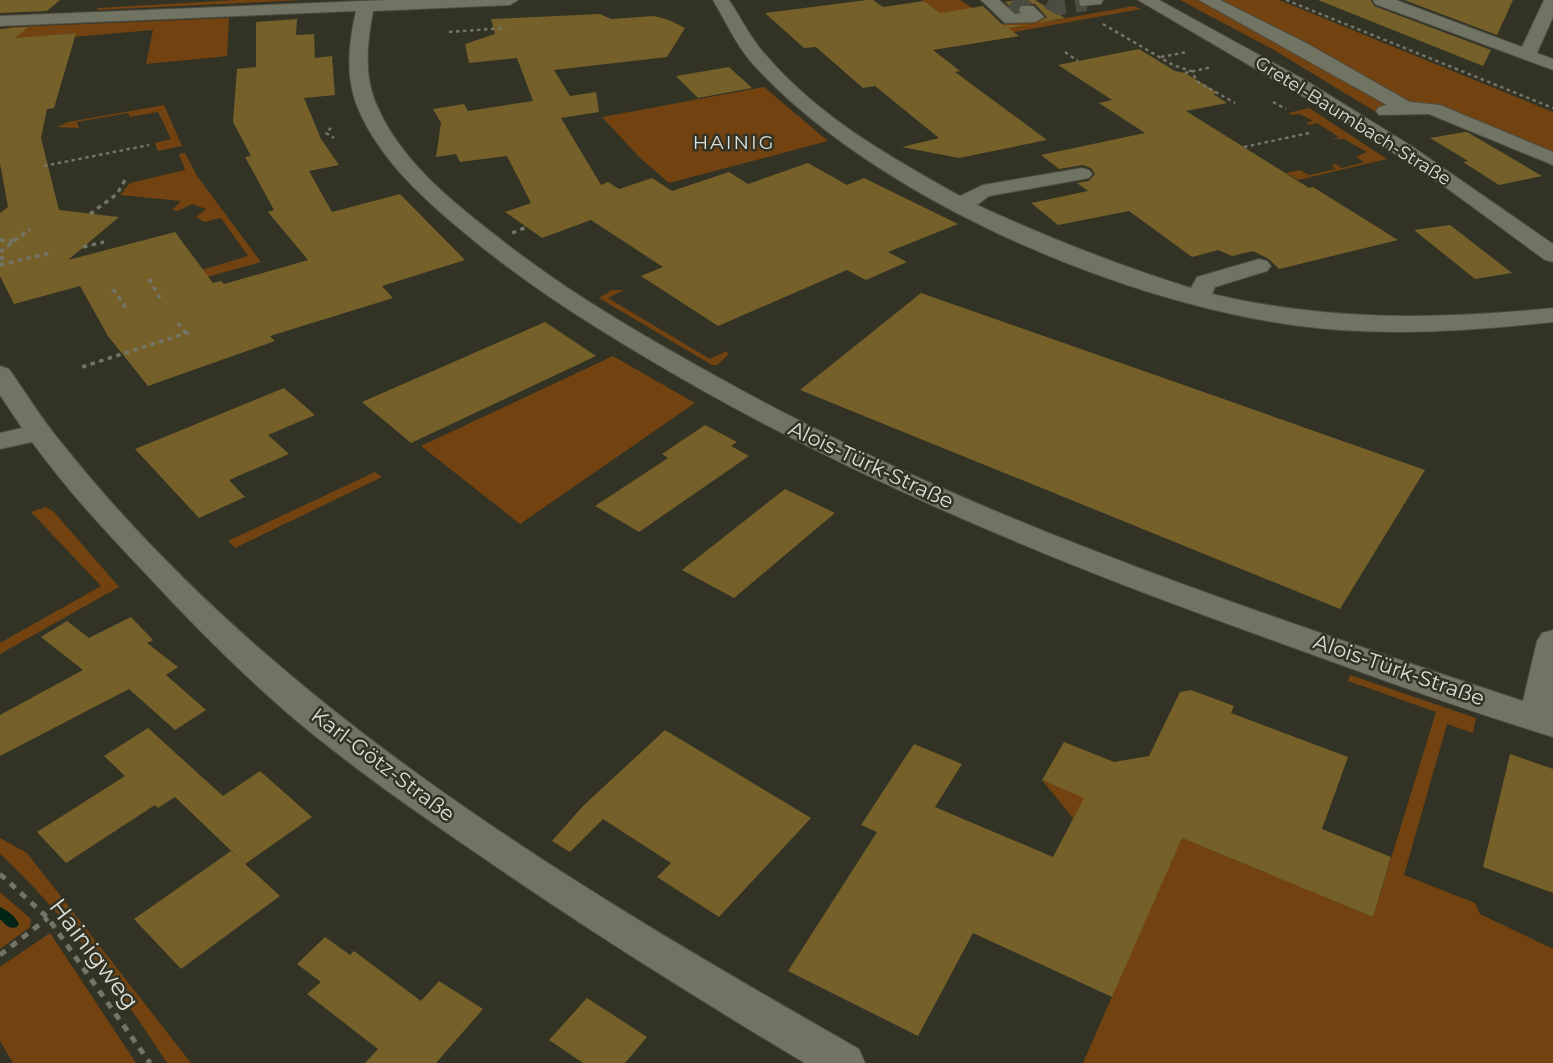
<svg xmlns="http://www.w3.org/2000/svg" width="1553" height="1063" viewBox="0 0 1553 1063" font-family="Montserrat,sans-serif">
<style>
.green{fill:#724210}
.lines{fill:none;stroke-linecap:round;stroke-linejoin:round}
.stream{fill:#002517;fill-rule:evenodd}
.building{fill:#766029}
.minor-tunnel{stroke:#4c4d40;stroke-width:18;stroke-dasharray:18 10;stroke-linecap:butt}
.minor-casing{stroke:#4d4e41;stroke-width:2}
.path-far2{stroke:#737569;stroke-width:2.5;stroke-dasharray:3.5 3.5;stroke-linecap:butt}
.path-far1{stroke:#737569;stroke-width:3.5;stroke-dasharray:4.5 4.5;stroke-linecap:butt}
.path{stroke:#737569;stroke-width:5;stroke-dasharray:7 7;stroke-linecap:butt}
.minor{fill:#717363;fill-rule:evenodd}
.labels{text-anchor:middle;stroke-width:5;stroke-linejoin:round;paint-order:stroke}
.far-street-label{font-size:18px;fill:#dddfd6;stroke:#323325}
.far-neighbourhood-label{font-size:19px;letter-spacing:2px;fill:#dddfd6;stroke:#323325}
.street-label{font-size:21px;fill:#dddfd6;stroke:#323325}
.near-street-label{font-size:24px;fill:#dddfd6;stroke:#323325}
</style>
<rect width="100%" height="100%" fill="#323325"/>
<!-- green -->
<g class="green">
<polygon points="237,0 303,0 97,10 98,8"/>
<polygon points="922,0 960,0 999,25 1044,17 1050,21 1134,6 1141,9 987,37 951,21"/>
<polygon points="1180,0 1279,0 1553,112 1553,162 1444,115 1404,107 1376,112 1274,50"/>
<polygon points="229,18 227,56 218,57 146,64 153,30 74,37 75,33 0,40 0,30 13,27"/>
<polygon points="764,87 828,141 669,183 639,157 602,117"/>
<polygon points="164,105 182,146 158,151 155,143 171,139 158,112 130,117 128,113 77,122 79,128 57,127 68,122"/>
<polygon points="1309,108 1387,159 1298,180 1286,173 1300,170 1309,175 1336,169 1331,165 1336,164 1342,168 1364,162 1356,157 1367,152 1344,139 1332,139 1339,137 1317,123 1309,125 1306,123 1313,121 1300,114 1292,115 1288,113"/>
<polygon points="185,153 197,176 261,262 167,288 162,282 248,256 221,218 204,222 196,217 206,209 192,204 178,211 172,210 181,201 120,195 130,183 185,170 179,154"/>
<polygon points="612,290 624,290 608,298 710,359 727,351 728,355 717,365 712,365 599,298"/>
<polygon points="613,356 695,403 520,524 421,446"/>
<polygon points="375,472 382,477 235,548 228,541"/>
<polygon points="46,507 54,512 119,587 0,654 0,643 101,586 31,512"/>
<polygon points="1350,675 1476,718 1473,733 1447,724 1404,875 1475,903 1480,914 1553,949 1553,1063 1083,1063 1172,859 1073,818 1042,780 1373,917 1436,712 1348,681"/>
<path d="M0 838 27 853 191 1063H167C119 989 65 914 0 854Z"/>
<polygon points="0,892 31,919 30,927 0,949"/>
<polygon points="50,933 136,1063 13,1063 0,1041 0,967"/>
</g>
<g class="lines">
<!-- stream -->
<path class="stream" d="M0 907C7 910 16 917 19 924L17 927C9 930 5 924 0 919Z"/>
</g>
<!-- building -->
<g class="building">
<polygon points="0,0 60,0 47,11 0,13"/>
<polygon points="867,0 873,0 883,7 924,1 940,13 983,6 1003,25 1028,25 1008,28 1019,36 933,50 960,71 955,72 1047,140 959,158 902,147 939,138 875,86 863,88 816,47 804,48 765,13"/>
<polygon points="1016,0 1035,0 1065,18 1038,23 1047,17 1035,4 1021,3 1016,11 1005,2"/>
<polygon points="1318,0 1371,0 1374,6 1491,50 1483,66"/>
<polygon points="1404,0 1513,0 1497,35"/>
<polygon points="600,14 611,19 654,16 669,20 685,28 667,57 554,70 570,96 596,92 599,112 561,118 601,185 608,182 619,189 652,178 672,191 729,172 748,184 808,163 847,185 864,178 958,224 888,252 907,262 866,280 847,270 718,326 641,276 663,267 591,220 542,238 505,212 531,203 507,156 460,162 456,154 436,157 441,123 433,109 464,104 468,111 533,101 517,58 469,63 465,44 495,34 491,19"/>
<polygon points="297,19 296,35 314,34 315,58 332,56 335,95 304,98 321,139 339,165 309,171 332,212 400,194 465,260 382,286 393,298 270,336 275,341 148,386 108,336 80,286 14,304 0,276 0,213 8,207 0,163 0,29 28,27 15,38 76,33 54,108 47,109 41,138 59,210 119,217 68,260 175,232 213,283 221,281 224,284 308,260 268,212 274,210 245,157 251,156 233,122 237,69 256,67 256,22"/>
<polygon points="1139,49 1175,71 1185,73 1218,93 1213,94 1227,103 1186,111 1309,188 1313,187 1398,240 1279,269 1269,259 1253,251 1232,256 1218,250 1192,257 1129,211 1058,225 1031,203 1088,191 1077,183 1089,181 1095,174 1091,168 1083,165 1059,169 1041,155 1145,133 1099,103 1112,100 1058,65"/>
<polygon points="729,67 752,88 698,98 676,76"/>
<polygon points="1465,132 1467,132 1542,176 1499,185 1463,162 1468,161 1430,138"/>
<polygon points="1450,225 1512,273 1475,279 1414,230"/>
<polygon points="921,293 1178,383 1425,470 1340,609 800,390"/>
<polygon points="545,322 596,356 411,443 362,402"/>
<polygon points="284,388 315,415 268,435 289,454 229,480 245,497 199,518 135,449"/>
<polygon points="705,425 737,442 731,446 749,456 639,532 595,506 668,458 662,454"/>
<polygon points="785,489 835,513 734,598 682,570"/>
<polygon points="131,617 153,640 147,643 178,667 166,675 206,710 175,730 129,689 0,756 0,715 83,670 41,637 67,621 89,638"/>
<polygon points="1191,690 1234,706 1231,713 1348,757 1322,829 1391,857 1373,917 1182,838 1112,997 973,933 918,1036 788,971 877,832 861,825 914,744 962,764 935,807 1053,857 1084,798 1042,780 1064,742 1114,762 1149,756 1180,692"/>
<polygon points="148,728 223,796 260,771 312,817 245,864 175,797 158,808 155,805 66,863 37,832 125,776 104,756"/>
<polygon points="665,730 811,818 719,917 657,877 671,863 603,819 570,852 552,841 583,806"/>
<polygon points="1510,754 1553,769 1553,893 1483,867"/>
<polygon points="231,851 280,896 181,969 134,919"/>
<polygon points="325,937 350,955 354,951 421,1001 439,981 483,1009 436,1063 365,1063 378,1049 307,994 321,982 297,964"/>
<polygon points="587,998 647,1037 625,1063 583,1063 549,1040"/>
</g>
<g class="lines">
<!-- minor-tunnel -->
<g class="minor-tunnel">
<polyline points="1049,0 1059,6 1086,2"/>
<polyline points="1012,1 1027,10"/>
</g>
<defs>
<g id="minor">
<path d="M387 0H518L510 5 373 11C367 43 363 77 378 108 404 166 459 207 508 245 575 297 649 339 723 380 975 520 1250 610 1523 701L1537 641 1542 633 1553 630V737C1452 706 1352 669 1253 633 1063 565 876 488 700 389 625 346 551 302 483 248 435 209 381 165 357 106 345 75 349 42 356 11L0 26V16Z"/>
<path d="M713 0H729C741 18 751 39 765 54 817 116 890 157 960 196L983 185 1082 168 1089 170 1092 174 1089 178 989 196 977 205C1047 237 1117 265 1191 288L1197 277 1259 259 1267 261 1271 266 1267 271 1215 287 1212 294C1328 321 1435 320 1553 308V322C1469 331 1384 337 1300 326 1121 303 874 198 752 63 736 45 725 20 713 0Z"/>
<polygon points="981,0 999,0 1015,14 1021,13 1019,10 1021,6 1033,6 1044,17 1035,22 1005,23"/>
<polygon points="1079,0 1103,0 1101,4 1080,6"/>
<polygon points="1138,0 1159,0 1310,83 1413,147 1553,244 1553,262 1545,260 1448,189 1348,123"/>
<polygon points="1199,0 1220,0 1308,44 1410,102 1440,105 1553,152 1553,165 1429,114 1379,115 1376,111 1379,107 1387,105"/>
<polygon points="1373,0 1396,0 1522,47 1544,0 1553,0 1553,17 1537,53 1553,59 1553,70 1375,4"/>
<path d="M0 366 9 369C26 393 41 418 60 441 271 707 568 883 859 1049L865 1063H805L783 1050C682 989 582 926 485 859 416 812 348 765 285 711 236 668 190 622 146 574 106 532 66 489 32 442L0 449V433L22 428 0 395Z"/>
</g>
</defs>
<!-- minor casing -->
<use href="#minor" class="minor-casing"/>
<!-- path-far2 -->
<g class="path-far2">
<polyline points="1286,0 1553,108"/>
<polyline points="1103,24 1173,65 1191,71 1198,82 1235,103"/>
<polyline points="449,32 505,28"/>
<polyline points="1065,52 1078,61"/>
<polyline points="1161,57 1187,52"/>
<polyline points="1185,73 1212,67"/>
<polyline points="1273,102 1286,109"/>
<polyline points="331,128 326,133 334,138"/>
<polyline points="1244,147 1309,133"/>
<polyline points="44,166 149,145"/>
</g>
<!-- path-far1 -->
<g class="path-far1">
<polyline points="90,214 117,194 125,180"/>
<polyline points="512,233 527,227"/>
<polyline points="0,240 14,241 0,252 4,264"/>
<polyline points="14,241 30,229"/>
<polyline points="83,247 104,242"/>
<polyline points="0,265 50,253"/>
<polyline points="149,279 160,298"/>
<polyline points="113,289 126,308"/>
<polyline points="178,323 189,337"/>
<polyline points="82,367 193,331"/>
</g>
<!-- path -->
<g class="path">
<polyline points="0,874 48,918 150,1063"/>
<polyline points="0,955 48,918"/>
</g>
<!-- minor -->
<use href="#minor" class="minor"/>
</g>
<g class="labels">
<!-- far-street labels -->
<g class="far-street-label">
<text transform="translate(1353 121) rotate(32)" y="6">Gretel-Baumbach-Straße</text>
</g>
<!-- far-neighbourhood labels -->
<g class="far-neighbourhood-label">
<text x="734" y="149">HAINIG</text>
</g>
<!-- street labels -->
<g class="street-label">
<text transform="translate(871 465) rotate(25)" y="7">Alois-Türk-Straße</text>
<text transform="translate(1399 670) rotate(19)" y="7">Alois-Türk-Straße</text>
<text transform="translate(383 765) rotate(37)" y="7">Karl-Götz-Straße</text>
</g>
<!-- near-street labels -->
<g class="near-street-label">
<text transform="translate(94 954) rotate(53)" y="8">Hainigweg</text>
</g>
</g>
</svg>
